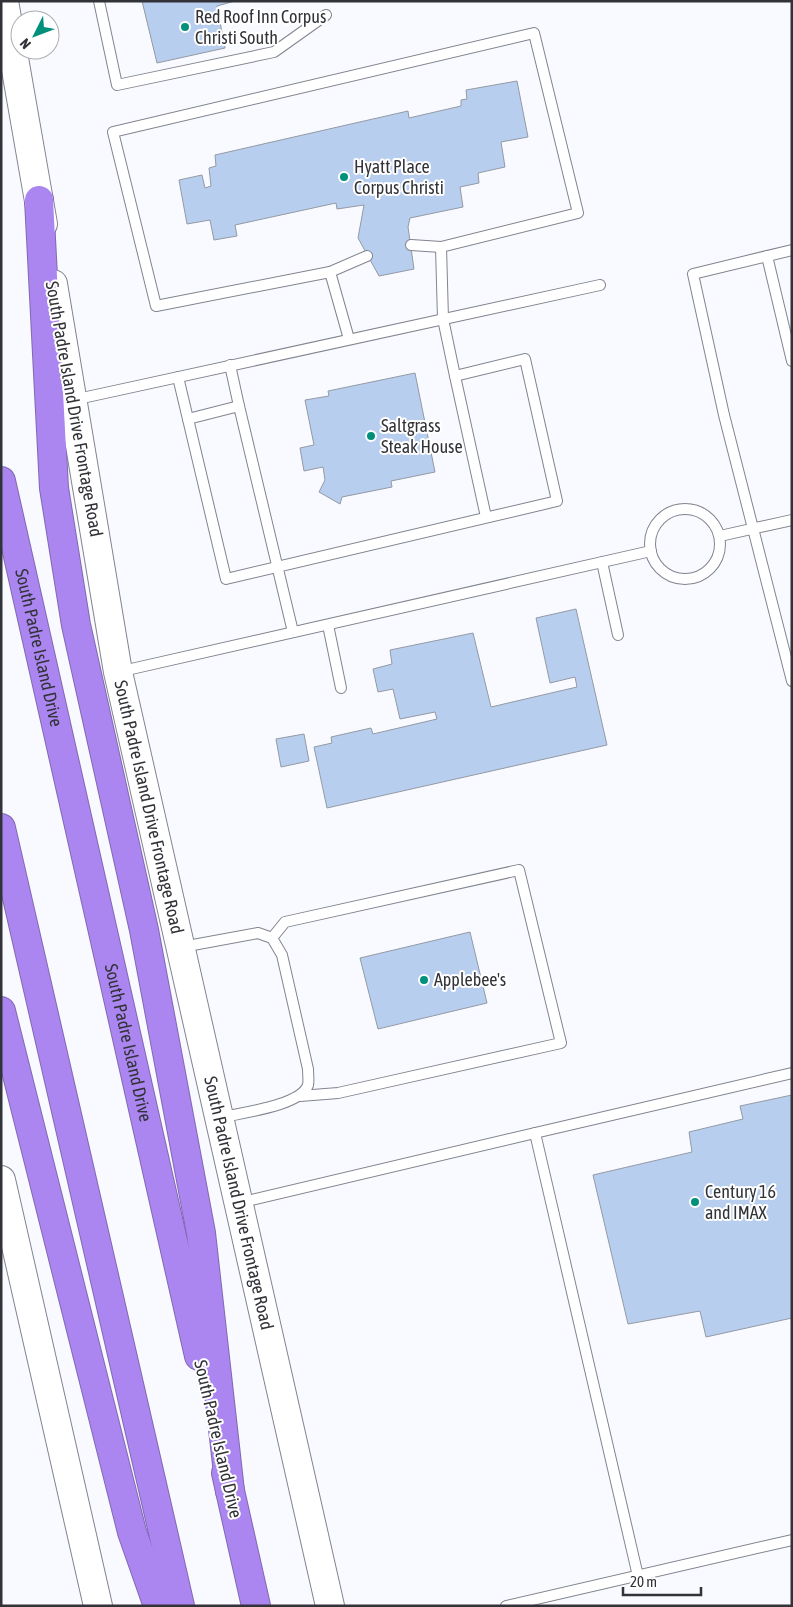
<svg xmlns="http://www.w3.org/2000/svg" width="793" height="1607" viewBox="0 0 793 1607" font-family="'Asap Condensed',sans-serif">
<style>
.building{fill:#b8ceef;stroke:#939aa4}
.lines{fill:none;stroke-linecap:round;stroke-linejoin:round}
.service-casing{stroke:#82848f;stroke-width:12}
.secondary-casing{stroke:#82848f;stroke-width:30}
.motorway-casing{stroke:#8169b0;stroke-width:30}
.service{stroke:#fff;stroke-width:10}
.secondary{stroke:#fff;stroke-width:28}
.motorway{stroke:#ab86f1;stroke-width:28}
.poi-dot{fill:#00907b;stroke:#fff;stroke-width:2}
.labels{text-anchor:middle;stroke-width:4;stroke-linejoin:round;paint-order:stroke}
.poi-label{font-size:18px;fill:#323338;stroke:#fff;text-anchor:start}
.street-label{font-size:18px;fill:#323338;stroke:#fff}
</style>
<rect width="100%" height="100%" fill="#f9faff"/>
<!-- building -->
<g class="building">
<polygon points="142,1 235,1 217,6 225,48 157,63"/>
<polygon points="517,81 528,137 501,142 505,167 478,173 479,183 460,187 463,207 410,218 408,227 414,269 379,276 358,238 364,205 337,209 336,203 235,225 237,236 214,240 210,220 187,224 179,180 202,175 205,188 211,186 209,168 216,166 215,155 408,111 409,118 461,106 461,100 467,99 466,90"/>
<polygon points="415,373 435,472 391,481 392,487 342,497 340,504 319,492 325,480 323,467 304,471 300,448 314,445 305,400 329,396 328,391"/>
<polygon points="576,609 607,745 327,808 314,747 332,743 331,737 371,728 373,734 437,719 435,712 400,719 393,689 378,692 373,669 392,664 390,650 473,633 491,707 577,687 575,677 550,683 536,618"/>
<polygon points="304,734 309,761 281,767 276,739"/>
<polygon points="470,932 487,1003 378,1029 360,958"/>
<polygon points="792,1095 792,1318 706,1337 700,1311 628,1324 593,1175 692,1152 689,1132 743,1119 740,1106"/>
</g>
<g class="lines">
<defs>
<g id="service">
<polyline points="99,1 117,85 274,52 326,15"/>
<polyline points="411,245 441,247"/>
<polyline points="792,250 693,274 724,415 792,681"/>
<polyline points="767,256 792,361"/>
<polyline points="330,272 367,256"/>
<polyline points="349,339 330,272 156,306 113,132 534,33 578,213 441,247 443,319 455,376"/>
<polyline points="230,365 239,406"/>
<polyline points="178,377 188,419"/>
<polyline points="73,400 600,285"/>
<circle cx="685" cy="544" r="35"/>
<polyline points="720,536 792,520"/>
<polyline points="602,562 618,635"/>
<polyline points="328,625 341,688"/>
<polyline points="293,632 239,406 188,419 226,579 557,501 525,359 455,376 486,517"/>
<polyline points="118,672 651,551"/>
<polyline points="272,938 285,922 519,870 561,1043 338,1093 300,1096"/>
<path d="M182 947 258 933 272 938 282 955 308 1069C308 1074 309 1081 308 1085 301 1106 239 1113 219 1118"/>
<polyline points="535,1133 792,1073"/>
<polyline points="239,1203 535,1133 638,1576"/>
<polyline points="506,1606 792,1540"/>
</g>
<g id="secondary">
<polyline points="4,1 43,224"/>
<path id="s1" d="M53 284 118 672 330 1606"/>
<polyline points="1,1180 98,1606"/>
</g>
<g id="motorway">
<polyline points="39,200 54,488 76,625 144,930 201,1233 230,1491"/>
<path id="s2" d="M1 481 199 1356"/>
<polyline points="1,828 180,1606"/>
<polyline points="1,1011 132,1532 158,1606"/>
<polyline points="226,1473 256,1606"/>
</g>
</defs>
<!-- service casing -->
<use href="#service" class="service-casing"/>
<!-- secondary casing -->
<use href="#secondary" class="secondary-casing"/>
<!-- motorway casing -->
<use href="#motorway" class="motorway-casing"/>
<!-- service -->
<use href="#service" class="service"/>
<!-- secondary -->
<use href="#secondary" class="secondary"/>
<!-- motorway -->
<use href="#motorway" class="motorway"/>
</g>
<!-- markers -->
<g class="poi-dot">
<circle cx="185" cy="27" r="5"/>
<circle cx="344" cy="177" r="5"/>
<circle cx="371" cy="436" r="5"/>
<circle cx="424" cy="980" r="5"/>
<circle cx="695" cy="1202" r="5"/>
</g>
<g class="labels">
<!-- poi labels -->
<g class="poi-label">
<text x="195" y="23">Red Roof Inn Corpus<tspan x="195" dy="21">Christi South</tspan></text>
<text x="354" y="173">Hyatt Place<tspan x="354" dy="21">Corpus Christi</tspan></text>
<text x="381" y="432">Saltgrass<tspan x="381" dy="21">Steak House</tspan></text>
<text x="434" y="986">Applebee's</text>
<text x="705" y="1198">Century 16<tspan x="705" dy="21">and IMAX</tspan></text>
</g>
<!-- street labels -->
<g class="street-label">
<text transform="translate(74 409) rotate(80)" y="6">South Padre Island Drive Frontage Road</text>
<text dy="6" stroke="none"><textPath href="#s2" startOffset="171">South Padre Island Drive</textPath></text>
<text dy="6" stroke="none"><textPath href="#s1" startOffset="532">South Padre Island Drive Frontage Road</textPath></text>
<text dy="6" stroke="none"><textPath href="#s2" startOffset="576">South Padre Island Drive</textPath></text>
<text dy="6" stroke="none"><textPath href="#s1" startOffset="938">South Padre Island Drive Frontage Road</textPath></text>
<text transform="translate(218 1439) rotate(77)" y="6">South Padre Island Drive</text>
</g>
</g>
<!-- border -->
<rect width="793" height="1607" fill="none" stroke="#323338" stroke-width="5"/>
<!-- north arrow -->
<g transform="translate(35 35) rotate(228)"><circle r="24" fill="#ffffff" stroke="#adadaf"/>
<path d="M0-4L9 19L0 12L-9 19Z" fill="#00907b"/>
<text y="-8" font-size="14" font-weight="bold" text-anchor="middle" fill="#323338">N</text>
</g>
<!-- scale -->
<path d="M623 1587v8h78v-8" fill="none" stroke="#323338" stroke-width="2.5"/>
<text x="630" y="1587" font-size="15" fill="#323338" stroke="#ffffff" stroke-width="4" paint-order="stroke">20 m</text>
</svg>
